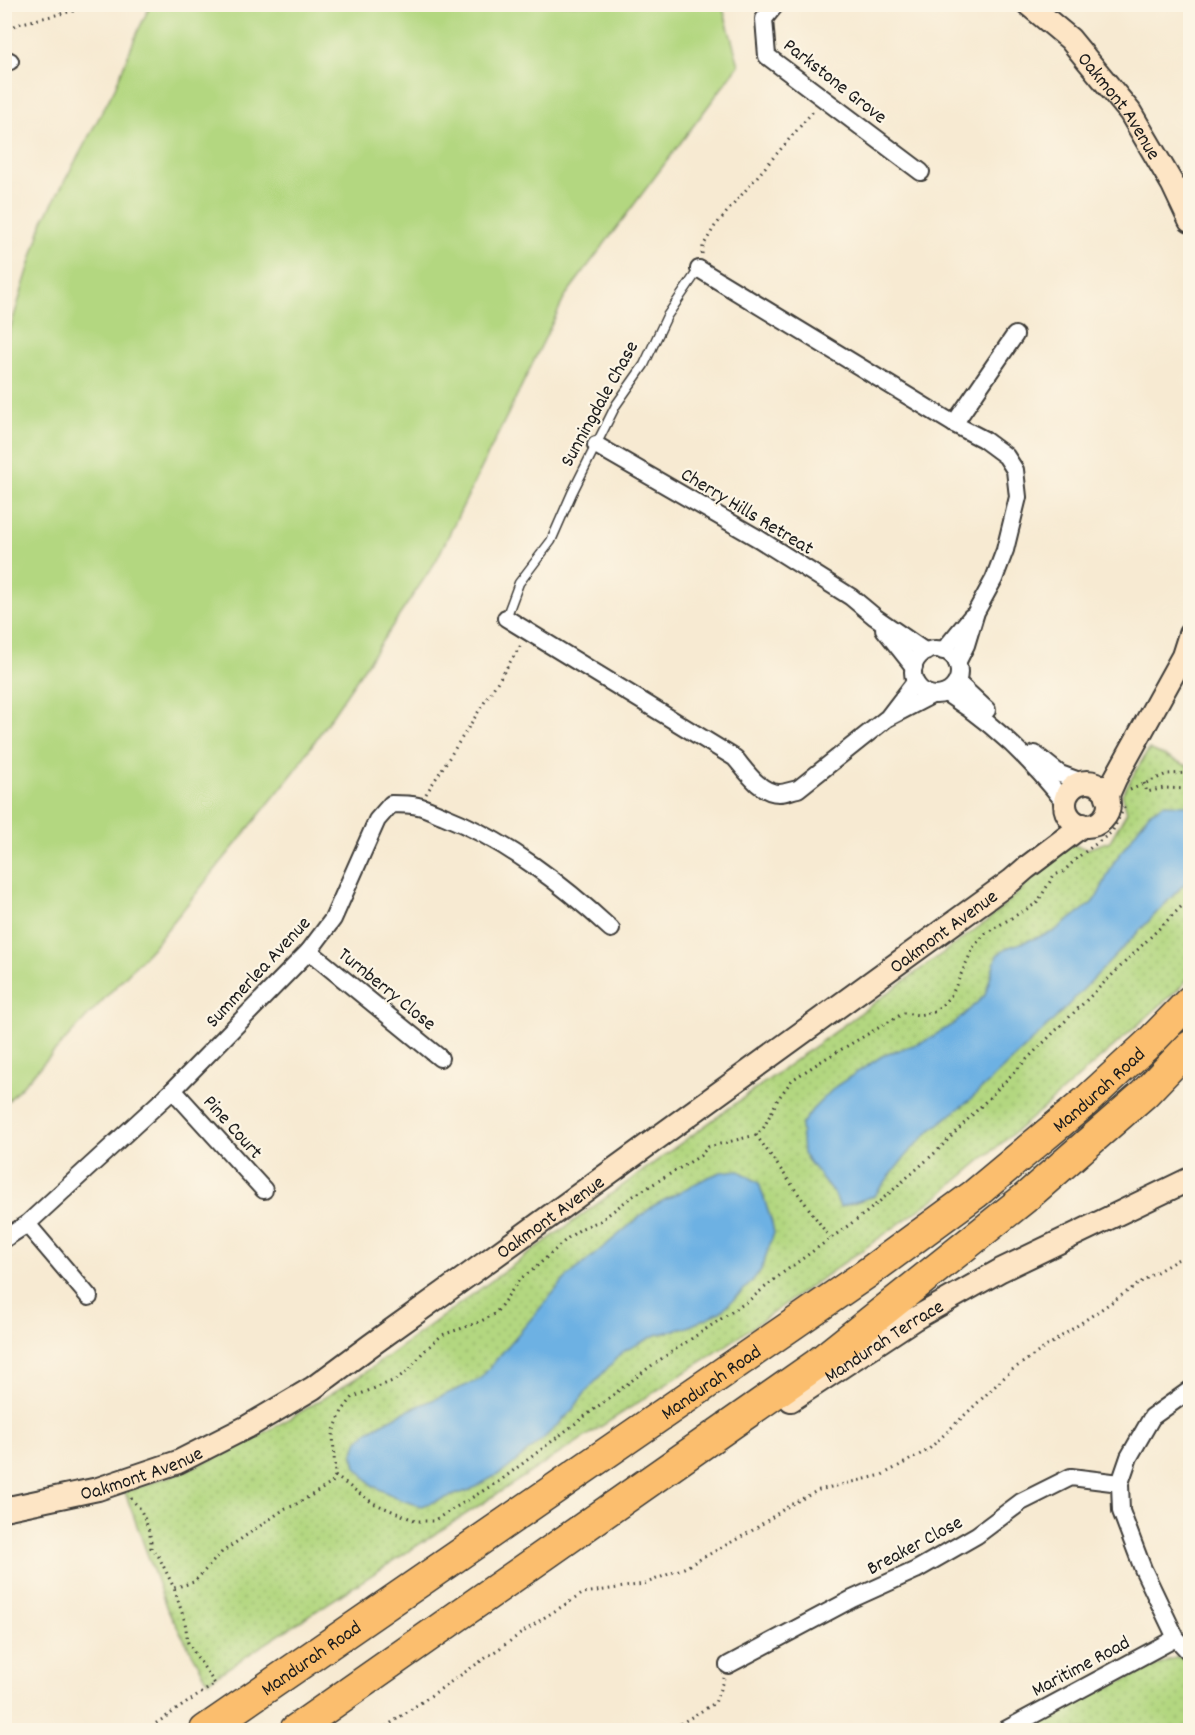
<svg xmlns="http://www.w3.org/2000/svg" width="1195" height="1735" viewBox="0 0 1195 1735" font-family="Dekko,sans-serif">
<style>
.grass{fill:#b3d780;stroke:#687a4e;stroke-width:1.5}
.park{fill:url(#park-dots);stroke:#687a4e;stroke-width:1.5}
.water{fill:#6db1e3;stroke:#446680;stroke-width:1.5}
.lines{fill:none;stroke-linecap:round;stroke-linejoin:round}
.lane-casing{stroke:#3d3b37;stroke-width:11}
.street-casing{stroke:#3d3b37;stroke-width:20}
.secondary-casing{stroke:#3d3b37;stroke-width:26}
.highway-casing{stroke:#3d3b37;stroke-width:33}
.path{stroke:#3d3b37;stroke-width:3;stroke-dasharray:1.5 4.5;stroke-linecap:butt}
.lane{stroke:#fff;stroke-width:8}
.street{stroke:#fff;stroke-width:16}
.secondary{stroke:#fde5c5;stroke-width:22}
.highway{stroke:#fbbe6e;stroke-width:30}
.labels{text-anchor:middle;stroke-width:4.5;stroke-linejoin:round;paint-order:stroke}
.street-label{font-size:20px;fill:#1c1c1c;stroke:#fcf5e5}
</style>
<defs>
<pattern id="park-dots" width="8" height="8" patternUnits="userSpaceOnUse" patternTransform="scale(1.5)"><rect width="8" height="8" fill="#b3d780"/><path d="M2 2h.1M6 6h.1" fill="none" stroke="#99b86e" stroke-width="1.8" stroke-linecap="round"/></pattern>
</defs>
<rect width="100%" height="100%" fill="#fcf5e5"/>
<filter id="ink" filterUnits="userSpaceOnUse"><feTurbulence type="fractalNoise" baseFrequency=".0167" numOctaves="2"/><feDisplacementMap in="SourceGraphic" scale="12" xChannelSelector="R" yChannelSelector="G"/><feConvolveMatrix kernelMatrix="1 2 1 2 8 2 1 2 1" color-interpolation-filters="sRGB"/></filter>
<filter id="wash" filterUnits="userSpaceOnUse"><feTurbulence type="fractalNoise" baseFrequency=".008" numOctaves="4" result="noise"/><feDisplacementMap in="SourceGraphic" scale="24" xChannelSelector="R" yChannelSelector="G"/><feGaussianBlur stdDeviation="1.35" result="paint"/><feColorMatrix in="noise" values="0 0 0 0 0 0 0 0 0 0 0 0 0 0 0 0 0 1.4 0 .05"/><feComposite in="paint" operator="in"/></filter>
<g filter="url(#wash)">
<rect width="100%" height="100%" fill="#f7ead2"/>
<!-- grass -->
<polygon class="grass" points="151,4 722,5 739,65 566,295 436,561 294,772 152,948 5,1104 5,346 43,221 115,88 137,33"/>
<!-- park -->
<g class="park">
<path d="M1149 749 1190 767V975L1183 985 1046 1106 936 1198 724 1347 208 1681 167 1609 125 1492C162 1479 201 1466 236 1448 280 1426 321 1400 363 1374L987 921 1070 844 1087 849 1110 841 1127 812 1122 794Z"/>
<polygon points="1184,1654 1190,1661 1190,1730 1018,1730 1022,1726"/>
</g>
<!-- water -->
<g class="water">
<polygon points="1164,804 1187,805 1190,806 1190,878 1051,1023 971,1099 931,1130 908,1153 874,1196 840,1207 835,1195 803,1154 801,1125 812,1110 836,1086 882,1056 925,1041 955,1023 985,995 997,955 1009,947 1053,932 1092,903 1098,895 1114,862 1149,813"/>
<polygon points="738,1170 759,1183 772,1223 774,1233 761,1270 748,1286 720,1312 688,1327 656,1335 622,1352 585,1393 571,1412 544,1438 506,1470 470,1490 421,1506 401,1500 373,1486 356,1467 353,1454 358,1440 370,1430 402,1413 479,1380 565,1279 653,1206 706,1178 721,1172"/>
</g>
</g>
<g filter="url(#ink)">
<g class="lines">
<defs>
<polyline id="lane" points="506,618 519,583 551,541 572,493 616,405 644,365 667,316 699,269"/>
<g id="street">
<polyline points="776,4 764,19 767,56 921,172"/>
<polyline points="4,59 10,61"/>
<polyline points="699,269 954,424 983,439 1006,456 1015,470 1018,497 1005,550 994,579 976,612 966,645 957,663"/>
<polyline points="954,424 1015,335"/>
<polyline points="596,445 759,539 851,597 875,617 926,652"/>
<path d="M506 618 735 758C746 771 760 793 779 793 785 793 792 790 798 789L886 719 932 695"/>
<polyline points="884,629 914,667"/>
<circle cx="936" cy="672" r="23"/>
<polyline points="943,651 971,617"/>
<polyline points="957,682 987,710"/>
<path d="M946 693C993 723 1031 759 1065 803"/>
<polyline points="889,716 915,682"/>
<polyline points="1035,754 1060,774 1082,782"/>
<polyline points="309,951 440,1058"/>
<polyline points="173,1090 264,1190"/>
<polyline points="27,1224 89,1297"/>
<path d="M4 1239 27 1224 173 1090 309 951 333 919 377 820 391 804C400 804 410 804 418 806 427 808 436 813 444 816 507 841 562 884 611 929"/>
<polyline points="1190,1390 1152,1417 1129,1457 1120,1483 1121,1511 1143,1569 1176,1638 1190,1653"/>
<polyline points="728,1665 852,1599 916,1570 977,1535 1021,1502 1071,1477 1120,1483"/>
<polyline points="1005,1730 1176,1638"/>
</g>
<g id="secondary">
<path id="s1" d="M1028 4 1070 39 1130 112 1173 185 1190 221"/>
<circle cx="1087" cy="804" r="22"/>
<polyline points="1107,797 1115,779 1183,656 1190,634"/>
<path id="s2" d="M791 1400 914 1319 1001 1270 1190 1179"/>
<path id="s3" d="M4 1509 98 1489 178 1462 247 1427 313 1388 371 1345 470 1274 1011 881 1026 868 1083 825"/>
</g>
<g id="highway">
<path id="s4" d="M205 1730 866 1274 975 1194 1084 1103 1150 1042 1190 1001"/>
<polyline points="295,1730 817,1364 1025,1198 1144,1094 1190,1046"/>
</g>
</defs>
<!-- lane casing -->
<use href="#lane" class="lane-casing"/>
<!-- street casing -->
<use href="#street" class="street-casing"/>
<!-- secondary casing -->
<use href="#secondary" class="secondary-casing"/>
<!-- highway casing -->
<use href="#highway" class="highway-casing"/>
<!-- path -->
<g class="path">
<polyline points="4,32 18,24 102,4"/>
<polyline points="702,254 703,246 715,226 815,109"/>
<polyline points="1144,783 1147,792 1164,788 1190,789"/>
<polyline points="1130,790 1167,774 1190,773"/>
<polyline points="426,794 521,645"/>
<polyline points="756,1135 830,1238"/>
<polyline points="335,1476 373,1503 416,1521 433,1521 501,1480 655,1363 748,1301 784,1272 867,1212 893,1190 937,1151 1032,1054 1190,898"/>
<path d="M131 1498C134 1503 138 1505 140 1509 146 1520 152 1536 151 1548L159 1557 174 1588 194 1582 222 1552 286 1508 293 1506 332 1483 335 1476 333 1432 342 1411 353 1397 395 1380 409 1370 423 1352 442 1335 477 1323 495 1314 520 1279 534 1269 568 1238 582 1228 600 1221 630 1198 700 1156 708 1147 756 1135 763 1129 778 1099 792 1080 823 1060 904 1013 918 1015 934 1012 943 1004 952 994 974 946 986 933 1037 903 1054 875 1063 872 1078 857 1112 832 1126 804"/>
<polyline points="146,1730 215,1684 188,1643 185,1622 174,1588"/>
<polyline points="381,1730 545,1617 584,1593 644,1584 684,1568 750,1532 790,1505 819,1490 882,1475 928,1450 1012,1370 1150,1276 1177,1260 1190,1256"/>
<polyline points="670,1730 715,1703 724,1678"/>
</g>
<!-- lane -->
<use href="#lane" class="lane"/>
<!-- street -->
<use href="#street" class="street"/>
<!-- secondary -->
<use href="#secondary" class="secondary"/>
<!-- highway -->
<use href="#highway" class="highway"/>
</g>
</g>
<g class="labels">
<!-- street labels -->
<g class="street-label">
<text transform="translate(836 80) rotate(38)" y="7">Parkstone Grove</text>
<text dy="7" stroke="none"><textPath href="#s1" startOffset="138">Oakmont Avenue</textPath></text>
<text transform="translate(598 403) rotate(-61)" y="7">Sunningdale Chase</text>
<text transform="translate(748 510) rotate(31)" y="7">Cherry Hills Retreat</text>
<text dy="7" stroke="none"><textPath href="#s3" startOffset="1113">Oakmont Avenue</textPath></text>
<text transform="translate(257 971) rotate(-47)" y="7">Summerlea Avenue</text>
<text transform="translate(388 988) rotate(39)" y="7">Turnberry Close</text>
<text dy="7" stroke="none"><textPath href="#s4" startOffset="1100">Mandurah Road</textPath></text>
<text transform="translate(234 1126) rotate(48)" y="7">Pine Court</text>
<text dy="7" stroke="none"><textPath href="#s3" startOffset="627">Oakmont Avenue</textPath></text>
<text dy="7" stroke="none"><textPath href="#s2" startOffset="110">Mandurah Terrace</textPath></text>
<text dy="7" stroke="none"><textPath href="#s4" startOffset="614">Mandurah Road</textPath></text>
<text dy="7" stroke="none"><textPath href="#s3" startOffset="142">Oakmont Avenue</textPath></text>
<text transform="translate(914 1544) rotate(-28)" y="7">Breaker Close</text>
<text dy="7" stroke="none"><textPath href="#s4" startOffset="128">Mandurah Road</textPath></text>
<text transform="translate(1080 1665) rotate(-28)" y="7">Maritime Road</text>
</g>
</g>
<!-- margin -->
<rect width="1195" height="1735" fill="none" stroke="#fcf5e5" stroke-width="24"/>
</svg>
